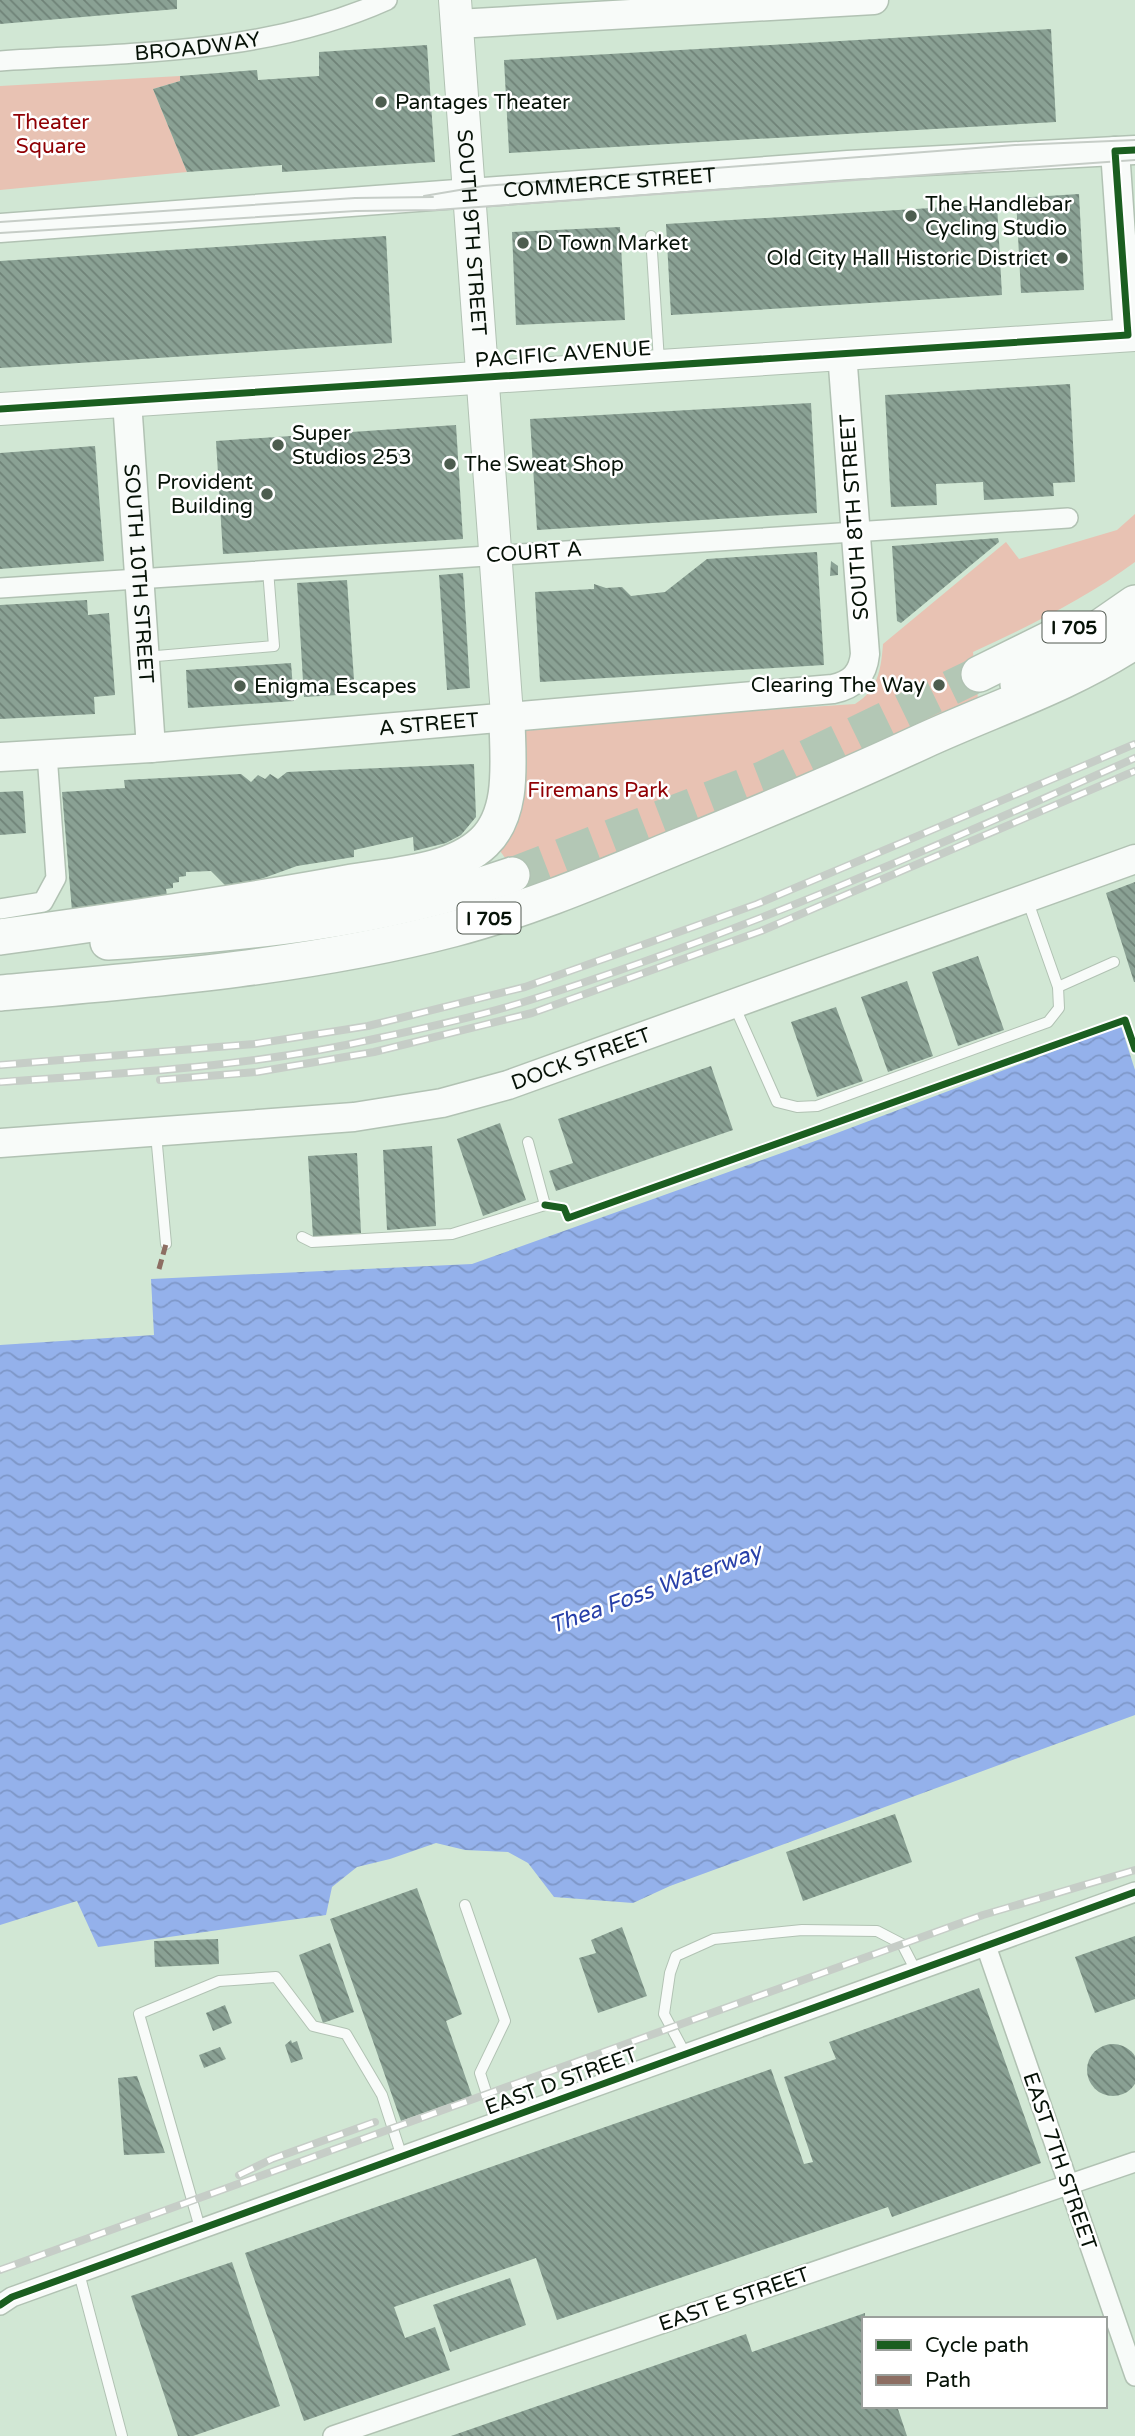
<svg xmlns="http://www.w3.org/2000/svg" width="1135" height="2436" viewBox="0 0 1135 2436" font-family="'Varela Round',sans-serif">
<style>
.green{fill:#e8c2b3}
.water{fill:url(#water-waves)}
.building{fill:url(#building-back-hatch)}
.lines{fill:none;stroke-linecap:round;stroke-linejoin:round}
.highway-tunnel{stroke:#b3c7b5;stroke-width:35;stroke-dasharray:35 18;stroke-linecap:butt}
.lane-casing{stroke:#b1c2b3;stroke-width:12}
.street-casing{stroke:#b1c2b3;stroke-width:22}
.secondary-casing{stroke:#b1c2b3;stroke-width:31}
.primary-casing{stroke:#b1c2b3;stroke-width:34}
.highway-casing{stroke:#b1c2b3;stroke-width:38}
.lane{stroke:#f8fbf9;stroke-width:10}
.street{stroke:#f8fbf9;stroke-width:19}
.secondary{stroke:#f8fbf9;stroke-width:28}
.primary{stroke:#f8fbf9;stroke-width:32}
.highway{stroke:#f8fbf9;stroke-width:35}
.tram{stroke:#c6cdc7;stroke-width:2}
.rail-casing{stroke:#c6cdc7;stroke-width:8}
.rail{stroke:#fff;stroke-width:5;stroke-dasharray:16;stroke-linecap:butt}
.quiet{stroke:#8d6e63;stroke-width:5;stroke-dasharray:10 5;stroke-linecap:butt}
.cycleway-casing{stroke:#fff;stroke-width:11}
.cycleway{stroke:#1b5e20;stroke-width:7}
.poi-dot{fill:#4d5d4f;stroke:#fff;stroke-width:2.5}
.labels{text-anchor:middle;stroke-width:5;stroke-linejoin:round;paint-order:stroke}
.shield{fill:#fff;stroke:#515951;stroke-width:2}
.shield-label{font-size:19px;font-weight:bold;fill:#061207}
.street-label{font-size:21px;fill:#061207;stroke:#fff}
.poi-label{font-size:21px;fill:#061207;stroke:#fff;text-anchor:start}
.park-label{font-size:21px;fill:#900004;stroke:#fff}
.water-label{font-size:23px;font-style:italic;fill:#2840a9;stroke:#fff}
</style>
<defs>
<pattern id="water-waves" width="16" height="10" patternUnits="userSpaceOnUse" patternTransform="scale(1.75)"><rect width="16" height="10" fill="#94b1eb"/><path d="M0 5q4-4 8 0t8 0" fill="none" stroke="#7e97c8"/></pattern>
<pattern id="building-back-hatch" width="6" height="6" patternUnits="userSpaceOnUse" patternTransform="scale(1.75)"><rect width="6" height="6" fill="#8aa194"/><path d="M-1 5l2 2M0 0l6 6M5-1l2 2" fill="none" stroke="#6f8277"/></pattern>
</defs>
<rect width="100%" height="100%" fill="#d1e7d4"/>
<!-- green -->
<g class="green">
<polygon points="180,76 180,81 153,89 187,172 0,190 0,86"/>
<path d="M1135 514V562C1085 599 1029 626 973 652L978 699 895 740 529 890 500 851 517 826 522 809 525 726 855 704C878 690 881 670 883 644L1006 542 1019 559 1117 530Z"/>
</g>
<!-- water -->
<polygon class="water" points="1121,1026 1135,1070 1135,1715 670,1886 633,1903 554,1897 528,1863 508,1852 465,1850 436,1843 390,1859 357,1867 332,1887 326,1915 98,1947 77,1901 0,1925 0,1345 154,1335 151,1279 472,1264 829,1136"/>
<!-- building -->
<g class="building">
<polygon points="0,0 177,0 177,9 0,24"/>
<polygon points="1051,29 1056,122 509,153 504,60"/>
<polygon points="427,45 435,162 282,172 282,165 187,172 153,89 180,81 180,76 257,70 258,80 319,76 319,52"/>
<polygon points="1079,194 1084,290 1021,293 1016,198"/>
<polygon points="997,204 1002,295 671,315 666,224"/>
<polygon points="620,227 625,320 516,325 512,232"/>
<polygon points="386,236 392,343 0,368 0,261"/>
<polygon points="1070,384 1075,482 1053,483 1054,496 984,500 983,482 936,484 937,505 891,507 885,395"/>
<polygon points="811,403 817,513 537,530 530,419"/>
<polygon points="456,425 463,539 223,554 216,441"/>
<polygon points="95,446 104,561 0,569 0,453"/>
<polygon points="998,538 999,542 901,623 897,621 892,546"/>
<polygon points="817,552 824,665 540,682 535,592 594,589 594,584 606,588 622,587 631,596 665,592 707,559"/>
<polygon points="831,561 838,566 838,575 830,576"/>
<polygon points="463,573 470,688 447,690 439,575"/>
<polygon points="347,580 355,694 304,697 297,583"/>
<polygon points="87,600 88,615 109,613 115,695 94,697 95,714 0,719 0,605"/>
<polygon points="291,663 294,701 188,708 186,670"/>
<polygon points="474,764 476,817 461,835 446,843 414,851 413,837 354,850 354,857 297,866 230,890 211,871 186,872 186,876 179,877 179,882 173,883 173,888 166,889 167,896 72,911 62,792 125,788 124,780 241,774 251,782 258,775 265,779 270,774 278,779 287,772"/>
<polygon points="23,791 26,833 0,835 0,792"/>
<polygon points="1135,882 1135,982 1134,982 1106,893"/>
<polygon points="978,956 1004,1030 958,1046 932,972"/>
<polygon points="907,981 933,1056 888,1072 861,997"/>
<polygon points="836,1007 863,1081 817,1097 791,1022"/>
<polygon points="711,1066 733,1130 556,1191 549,1171 573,1163 558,1119"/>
<polygon points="500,1123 526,1200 483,1216 457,1139"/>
<polygon points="432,1146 436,1226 387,1230 383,1150"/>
<polygon points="357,1153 361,1233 313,1237 308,1156"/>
<polygon points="895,1814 912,1862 803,1901 786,1852"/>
<polygon points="417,1888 462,2014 446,2021 472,2096 401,2121 330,1919"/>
<polygon points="622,1927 647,1996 598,2013 579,1958 596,1953 591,1940"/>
<polygon points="1135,1936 1135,1999 1095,2013 1075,1957"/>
<polygon points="218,1939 219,1964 155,1967 154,1941"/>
<polygon points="330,1943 354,2012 323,2023 299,1955"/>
<polygon points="979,1988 1041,2163 892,2217 888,2207 557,2320 536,2258 394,2307 405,2338 435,2327 450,2370 304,2421 245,2253 771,2069 804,2164 813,2162 784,2077 836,2059 829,2042"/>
<polygon points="225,2005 232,2023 213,2031 206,2013"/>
<polygon points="291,2040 292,2043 297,2041 303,2059 291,2063 285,2045"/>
<circle cx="1113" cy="2070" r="26"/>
<polygon points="220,2047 226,2059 204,2068 199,2055"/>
<polygon points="137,2076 165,2153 124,2155 118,2078"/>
<polygon points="232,2262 280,2406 193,2436 178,2436 131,2296"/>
<polygon points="510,2278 526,2325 450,2352 433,2305"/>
<polygon points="865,2313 864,2406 897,2406 907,2436 451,2436 746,2334 752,2352"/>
</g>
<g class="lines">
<!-- highway-tunnel -->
<polyline class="highway-tunnel" points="512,875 764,778 979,674"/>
<defs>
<g id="lane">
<polyline points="651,236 659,361"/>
<polyline points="145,657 274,646 268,570"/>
<polyline points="1058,987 1114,962"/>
<polyline points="734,1005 777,1102 797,1107 817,1106 1048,1022 1059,1008 1058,987 1027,899"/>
<polyline points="156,1134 166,1244"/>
<polyline points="302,1237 312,1242 452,1234 545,1205 528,1142"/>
<polyline points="465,1905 505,2021 480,2073 496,2123"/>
<polyline points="686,2055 664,2014 670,1973 676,1956 714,1939 802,1930 877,1931 902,1944 916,1971"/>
<polyline points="200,2228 139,2014 219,1981 276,1977 313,2026 346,2034 382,2095 402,2157"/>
<polyline points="79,2273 122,2436"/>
</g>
<g id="street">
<path id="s1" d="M0 61C131 52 265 55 387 0"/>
<polyline points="0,588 1068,518"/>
<polyline points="0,909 43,902 56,878 47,754"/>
<polyline points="986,1946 1135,2376"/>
<polyline points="0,2305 12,2297 1135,1892"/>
<polyline points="333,2436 1135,2162"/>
</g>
<g id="secondary">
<polyline points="457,24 874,0"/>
<polyline points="1115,151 1128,335"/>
<path id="s2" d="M0 228 848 165 1135 150"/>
<path id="s3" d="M127 401 151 748"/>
<path id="s4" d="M0 757 151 748 833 689C853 685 863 674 865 654L842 353"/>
<path id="s5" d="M0 1143 354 1117 442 1103 508 1085 1135 859"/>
</g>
<g id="primary">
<path id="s6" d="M455 0 507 715"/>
<polyline points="0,409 1135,335"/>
</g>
<g id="highway">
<polyline points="979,674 1058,635"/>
<polyline points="1018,684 1135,603"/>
<path d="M0 937C116 921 232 904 347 883 389 875 451 874 484 842 516 811 507 756 507 715"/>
<path d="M108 942C245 934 381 920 512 875"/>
<path d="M0 993C148 980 309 967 453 929 529 909 601 878 674 848 758 814 841 779 923 741 995 708 1068 685 1135 641"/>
</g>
</defs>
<!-- lane casing -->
<use href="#lane" class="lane-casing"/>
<!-- street casing -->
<use href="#street" class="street-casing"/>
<!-- secondary casing -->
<use href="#secondary" class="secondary-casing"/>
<!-- primary casing -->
<use href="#primary" class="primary-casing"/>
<!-- highway casing -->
<use href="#highway" class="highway-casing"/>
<!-- lane -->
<use href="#lane" class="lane"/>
<!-- street -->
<use href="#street" class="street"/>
<!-- secondary -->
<use href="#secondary" class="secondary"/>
<!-- primary -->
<use href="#primary" class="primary"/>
<!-- highway -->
<use href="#highway" class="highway"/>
<!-- tram -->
<g class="tram">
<polyline points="424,196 483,186 1015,145 1135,140"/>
<polyline points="0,222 355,198 433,197"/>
<polyline points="0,233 356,211 436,210 1135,160"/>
</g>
<defs>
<g id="rail">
<polyline points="0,1065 254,1044 368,1026 525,987 757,904 1135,744"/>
<polyline points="160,1080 257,1072 374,1052 532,1013 761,931 1135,771"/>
<path d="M0 1082C124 1073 252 1067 374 1039 426 1028 480 1016 530 1000 737 935 937 846 1135 758"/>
<polyline points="239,2175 272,2159 375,2122"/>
<polyline points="0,2270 983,1915 1135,1870"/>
</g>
</defs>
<!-- rail casing -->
<use href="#rail" class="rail-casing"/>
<!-- rail -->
<use href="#rail" class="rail"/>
<!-- quiet -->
<polyline class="quiet" points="159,1269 166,1244"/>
<defs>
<g id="cycleway">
<polyline points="0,409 1128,335 1115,151 1135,150"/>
<polyline points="545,1205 564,1208 568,1218 1125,1020 1135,1049"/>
<polyline points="0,2305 12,2297 1135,1892"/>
</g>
</defs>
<!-- cycleway casing -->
<use href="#cycleway" class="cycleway-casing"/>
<!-- cycleway -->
<use href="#cycleway" class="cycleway"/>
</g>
<!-- markers -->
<g class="poi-dot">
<circle cx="381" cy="102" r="7"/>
<circle cx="911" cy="216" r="7"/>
<circle cx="523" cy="243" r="7"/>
<circle cx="1062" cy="258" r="7"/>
<circle cx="278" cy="445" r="7"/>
<circle cx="450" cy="464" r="7"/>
<circle cx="267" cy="494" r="7"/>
<circle cx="939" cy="685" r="7"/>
<circle cx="240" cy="686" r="7"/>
</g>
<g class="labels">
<!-- shield labels -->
<g class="shield">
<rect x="1042.5" y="611.5" width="63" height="31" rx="5"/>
<rect x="457.5" y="902.5" width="63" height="31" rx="5"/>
</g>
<g class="shield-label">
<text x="1074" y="634">I 705</text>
<text x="489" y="925">I 705</text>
</g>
<!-- street labels -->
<g class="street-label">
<text dy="7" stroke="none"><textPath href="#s1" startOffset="198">BROADWAY</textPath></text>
<text dy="7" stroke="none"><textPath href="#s2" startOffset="611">COMMERCE STREET</textPath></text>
<text dy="7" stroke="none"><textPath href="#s6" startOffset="233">SOUTH 9TH STREET</textPath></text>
<text transform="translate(563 354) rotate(-4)" y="7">PACIFIC AVENUE</text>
<text transform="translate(854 517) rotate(-94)" y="7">SOUTH 8TH STREET</text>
<text transform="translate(534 552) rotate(-4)" y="7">COURT A</text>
<text dy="7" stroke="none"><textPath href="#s3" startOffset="173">SOUTH 10TH STREET</textPath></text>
<text dy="7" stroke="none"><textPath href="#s4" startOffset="430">A STREET</textPath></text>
<text dy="7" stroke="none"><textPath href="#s5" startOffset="590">DOCK STREET</textPath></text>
<text transform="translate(561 2081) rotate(-20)" y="7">EAST D STREET</text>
<text transform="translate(1060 2161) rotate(71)" y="7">EAST 7TH STREET</text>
<text transform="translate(734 2299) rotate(-19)" y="7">EAST E STREET</text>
</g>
<!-- poi labels -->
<g class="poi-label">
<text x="395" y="109">Pantages Theater</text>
<text x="925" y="211">The Handlebar<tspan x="925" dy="24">Cycling Studio</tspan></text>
<text x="537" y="250">D Town Market</text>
<text x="1048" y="265" text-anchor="end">Old City Hall Historic District</text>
<text x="292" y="440">Super<tspan x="292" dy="24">Studios 253</tspan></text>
<text x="464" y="471">The Sweat Shop</text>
<text x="253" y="489" text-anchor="end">Provident<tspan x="253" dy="24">Building</tspan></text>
<text x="925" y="692" text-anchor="end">Clearing The Way</text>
<text x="254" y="693">Enigma Escapes</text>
</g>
<!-- park labels -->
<g class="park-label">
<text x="51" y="129">Theater<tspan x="51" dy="24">Square</tspan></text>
<text x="598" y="797">Firemans Park</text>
</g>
<!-- water labels -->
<g class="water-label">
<text transform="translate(655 1588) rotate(-20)" y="8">Thea Foss Waterway</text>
</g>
</g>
<!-- legend -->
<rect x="862" y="2317" width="245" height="91" fill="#ffffff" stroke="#9ba09c" stroke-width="2"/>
<rect x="876" y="2340" width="35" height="10" fill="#1b5e20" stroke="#9ba09c" stroke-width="2"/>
<text x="925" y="2352" font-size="21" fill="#061207">Cycle path</text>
<rect x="876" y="2375" width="35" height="10" fill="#8d6e63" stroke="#9ba09c" stroke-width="2"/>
<text x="925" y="2387" font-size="21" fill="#061207">Path</text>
</svg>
